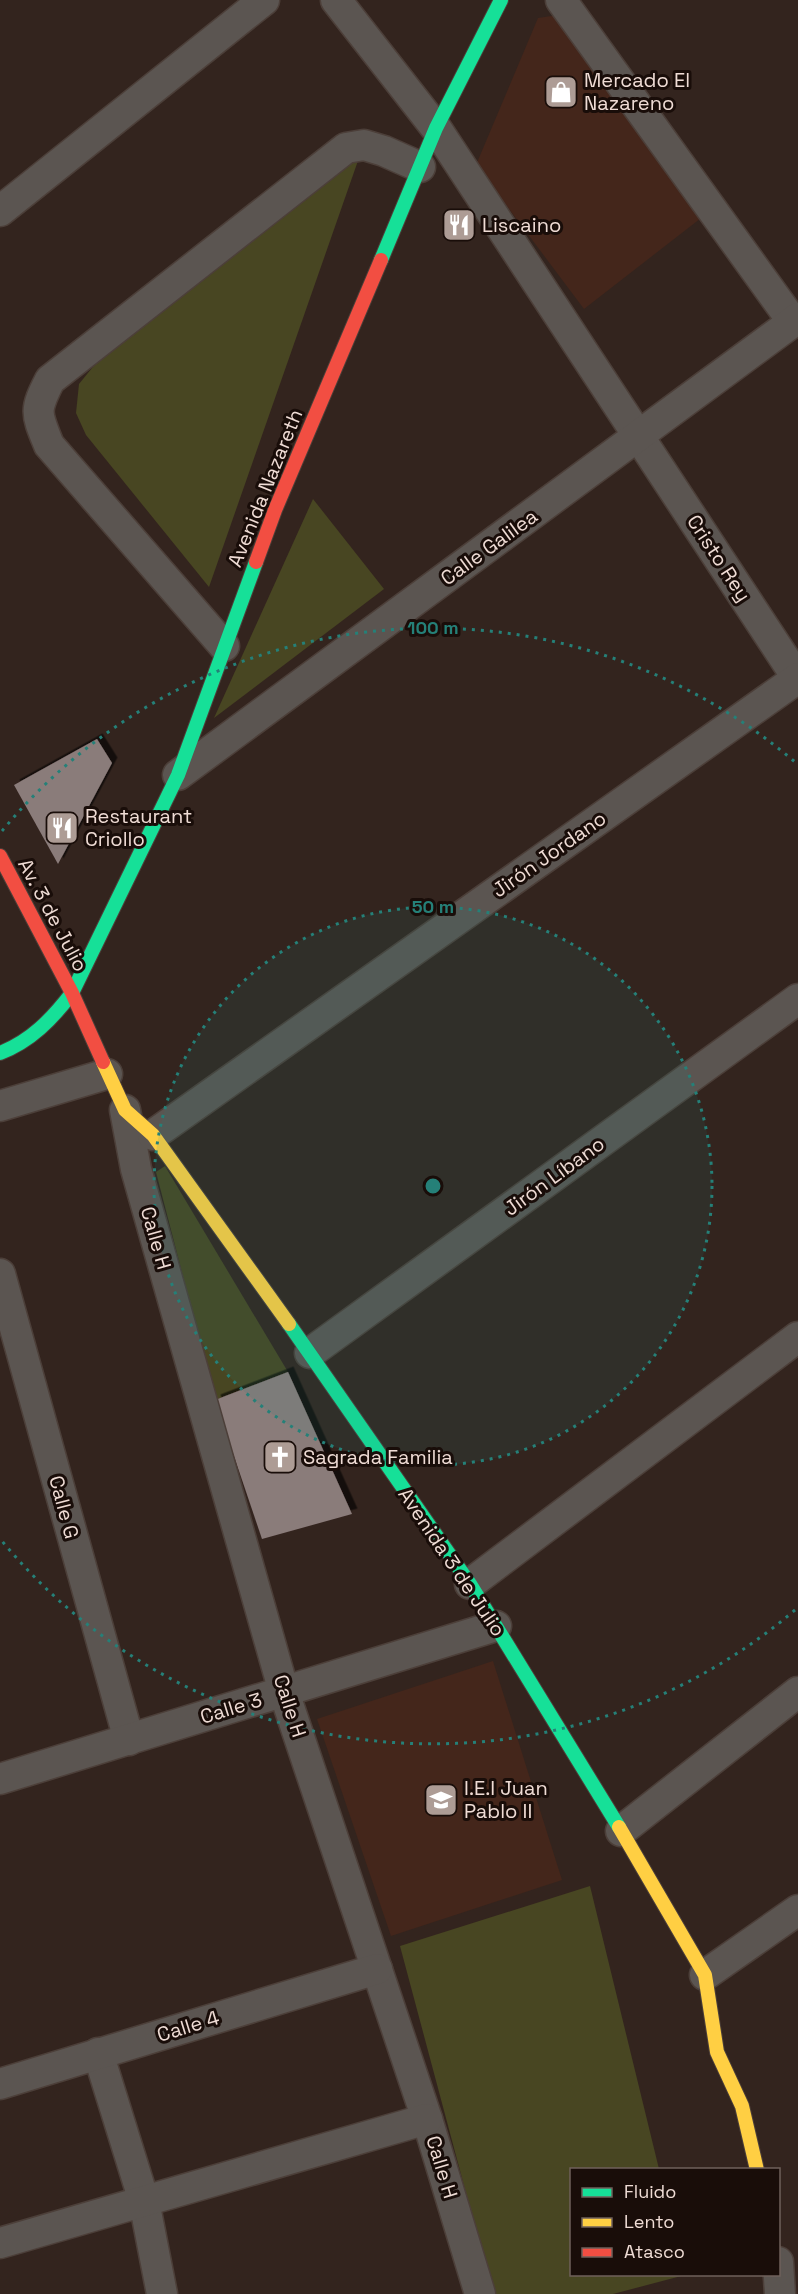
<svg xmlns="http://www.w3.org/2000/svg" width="798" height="2294" viewBox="0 0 798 2294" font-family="'Space Grotesk',sans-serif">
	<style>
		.built { fill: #44261b }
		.green { fill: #484622 }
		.building { fill: #8a7b7a; filter: url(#shadow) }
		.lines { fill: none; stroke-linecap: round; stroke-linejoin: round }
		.street-casing { stroke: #4c3f39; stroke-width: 33 }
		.fast-casing { stroke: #4c3f39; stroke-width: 16 }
		.slow-casing { stroke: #4c3f39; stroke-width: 16 }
		.jam-casing { stroke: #4c3f39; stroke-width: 16 }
		.street { stroke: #5b5551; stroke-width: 30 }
		.fast { stroke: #16e098; stroke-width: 14 }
		.slow { stroke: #ffcf43; stroke-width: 14 }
		.jam { stroke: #f24e42; stroke-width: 14 }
		.ring { fill: none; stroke: #258078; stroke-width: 3; stroke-dasharray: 3 6 }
		.labels { text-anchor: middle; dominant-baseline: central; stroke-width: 6; stroke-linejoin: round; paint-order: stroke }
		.poi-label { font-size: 20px; fill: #efdcd5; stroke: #190d09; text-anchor: start }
		.street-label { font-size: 20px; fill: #efdcd5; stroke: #190d09 }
		.centre { fill: #258078; stroke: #190d09; stroke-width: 3 }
		.ring-label { font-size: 18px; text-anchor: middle; font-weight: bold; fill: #258078; stroke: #190d09; stroke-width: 6; stroke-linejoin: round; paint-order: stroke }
	</style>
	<defs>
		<filter id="shadow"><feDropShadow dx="5.5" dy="-5.5" stdDeviation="0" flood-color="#0009"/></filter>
	</defs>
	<rect width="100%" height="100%" fill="#33241e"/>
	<g class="built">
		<path d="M558,15L705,215L584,309L476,165L538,18Z"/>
		<path d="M493,1661L562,1880L391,1936L317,1719Z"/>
	</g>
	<g class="green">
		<path d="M360,155L209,587L86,435L76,413L79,384L101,357Z"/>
		<path d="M313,499L384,589L214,718Z"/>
		<path d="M165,1166L288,1372L215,1400L156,1172Z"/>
		<path d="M590,1886L659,2169L572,2170V2274L685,2275L613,2294H493L400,1946Z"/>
	</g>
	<g class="building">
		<path d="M97,739L112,763L58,864L14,785Z"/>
		<path d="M288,1372L352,1514L262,1539L215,1400Z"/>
	</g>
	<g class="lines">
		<g class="street-casing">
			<g id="street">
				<path d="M336,0L436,128L798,679"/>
				<path d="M561,0L793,322"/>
				<path d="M0,211L264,0"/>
				<path d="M224,646L49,445C36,413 34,411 50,380L346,148L364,145L384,151L420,167"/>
				<path d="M178,775L798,318"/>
				<path d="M0,1106L107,1074"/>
				<path d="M125,1110L136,1169L284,1692L427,2119L480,2294"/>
				<path d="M153,1135L798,678"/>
				<path d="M0,1274L129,1740"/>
				<path d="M310,1353L798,999"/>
				<path d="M470,1584L798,1337"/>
				<path d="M0,1779L496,1626"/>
				<path d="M621,1831L798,1692"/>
				<path d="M705,1975L798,1910"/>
				<path d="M98,2053L144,2201L162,2294"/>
				<path d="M0,2084L377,1969"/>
				<path d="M0,2243L427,2119"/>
				<path d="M778,2262L780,2294"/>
			</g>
		</g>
		<g class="fast-casing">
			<g id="fast">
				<path d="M381,260L436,128L501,0"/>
				<path d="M0,1053C31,1041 52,1019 72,993L178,775L256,562"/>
				<path d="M289,1324L470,1584L619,1827"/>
			</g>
		</g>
		<g class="slow-casing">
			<g id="slow">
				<path d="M103,1062L125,1110L153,1135L289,1324"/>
				<path d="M619,1827L705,1975L717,2052L742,2106L757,2170"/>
			</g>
		</g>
		<g class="jam-casing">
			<g id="jam">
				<path d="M256,562L275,510L381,260"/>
				<path d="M0,856L72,993L103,1062"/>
			</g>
		</g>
		<use href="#street" class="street"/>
		<use href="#fast" class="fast"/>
		<use href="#slow" class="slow"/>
		<use href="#jam" class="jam"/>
	</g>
	<circle cx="433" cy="1186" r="279" fill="#258078" fill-opacity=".12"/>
	<g class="ring">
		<circle cx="433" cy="1186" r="279"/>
		<path d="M795 1610A558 558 0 0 1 2 1541M2 831A558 558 0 0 1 795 762"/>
	</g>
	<defs>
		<g id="shop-square" transform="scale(1.725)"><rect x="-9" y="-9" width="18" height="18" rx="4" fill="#ad9c95" stroke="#190d09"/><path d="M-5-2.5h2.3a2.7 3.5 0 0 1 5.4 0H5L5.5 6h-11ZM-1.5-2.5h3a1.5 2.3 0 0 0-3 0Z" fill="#fff"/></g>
		<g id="restaurant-square" transform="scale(1.725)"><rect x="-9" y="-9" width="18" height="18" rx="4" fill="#ad9c95" stroke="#190d09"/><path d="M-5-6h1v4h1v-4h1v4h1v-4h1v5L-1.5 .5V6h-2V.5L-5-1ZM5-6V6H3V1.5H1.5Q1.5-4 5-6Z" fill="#fff"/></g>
		<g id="church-square" transform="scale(1.725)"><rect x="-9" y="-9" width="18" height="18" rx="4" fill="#ad9c95" stroke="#190d09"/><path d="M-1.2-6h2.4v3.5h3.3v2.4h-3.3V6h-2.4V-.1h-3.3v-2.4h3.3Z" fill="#fff"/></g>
		<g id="school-square" transform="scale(1.725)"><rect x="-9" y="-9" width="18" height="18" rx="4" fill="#ad9c95" stroke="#190d09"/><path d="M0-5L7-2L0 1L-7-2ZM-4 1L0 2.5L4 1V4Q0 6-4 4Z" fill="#fff"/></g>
	</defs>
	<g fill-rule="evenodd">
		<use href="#shop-square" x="561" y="92"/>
		<use href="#restaurant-square" x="459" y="225"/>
		<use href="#restaurant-square" x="62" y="828"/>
		<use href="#church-square" x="280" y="1457"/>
		<use href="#school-square" x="441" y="1800"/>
	</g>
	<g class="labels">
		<g class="poi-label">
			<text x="584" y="80">Mercado El<tspan x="584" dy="23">Nazareno</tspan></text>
			<text x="482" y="225">Liscaino</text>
			<text x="85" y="816">Restaurant<tspan x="85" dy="23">Criollo</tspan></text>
			<text x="303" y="1457">Sagrada Familia</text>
			<text x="464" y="1788">I.E.I Juan<tspan x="464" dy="23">Pablo II</tspan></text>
		</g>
		<g class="street-label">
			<text transform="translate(265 488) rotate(-68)">Avenida Nazareth</text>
			<text transform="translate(489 547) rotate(-36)">Calle Galilea</text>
			<text transform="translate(719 558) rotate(57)">Cristo Rey</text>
			<text transform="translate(549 854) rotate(-35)">Jirón Jordano</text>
			<text transform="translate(53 915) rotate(62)">Av. 3 de Julio</text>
			<text transform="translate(554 1176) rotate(-36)">Jirón Líbano</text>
			<text transform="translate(156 1238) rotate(74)">Calle H</text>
			<text transform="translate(64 1507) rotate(75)">Calle G</text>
			<text transform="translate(452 1562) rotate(56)">Avenida 3 de Julio</text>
			<text transform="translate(290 1706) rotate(72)">Calle H</text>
			<text transform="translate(231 1708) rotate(-17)">Calle 3</text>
			<text transform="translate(188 2026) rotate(-17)">Calle 4</text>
			<text transform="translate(442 2167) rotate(73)">Calle H</text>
		</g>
	</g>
	<circle cx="433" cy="1186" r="9" class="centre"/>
	<g class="ring-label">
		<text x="433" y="634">100 m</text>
		<text x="433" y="913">50 m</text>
	</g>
	<rect x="570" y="2168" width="210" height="108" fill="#190d09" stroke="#6f605b" stroke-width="1.5"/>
	<rect x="582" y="2188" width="30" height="9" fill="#16e098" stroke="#6f605b" stroke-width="1.5"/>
	<text x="624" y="2198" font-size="18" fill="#efdcd5">Fluido</text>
	<rect x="582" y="2218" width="30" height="9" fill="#ffcf43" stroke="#6f605b" stroke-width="1.5"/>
	<text x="624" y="2228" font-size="18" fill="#efdcd5">Lento</text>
	<rect x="582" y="2248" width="30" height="9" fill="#f24e42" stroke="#6f605b" stroke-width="1.5"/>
	<text x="624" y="2258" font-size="18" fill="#efdcd5">Atasco</text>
</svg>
